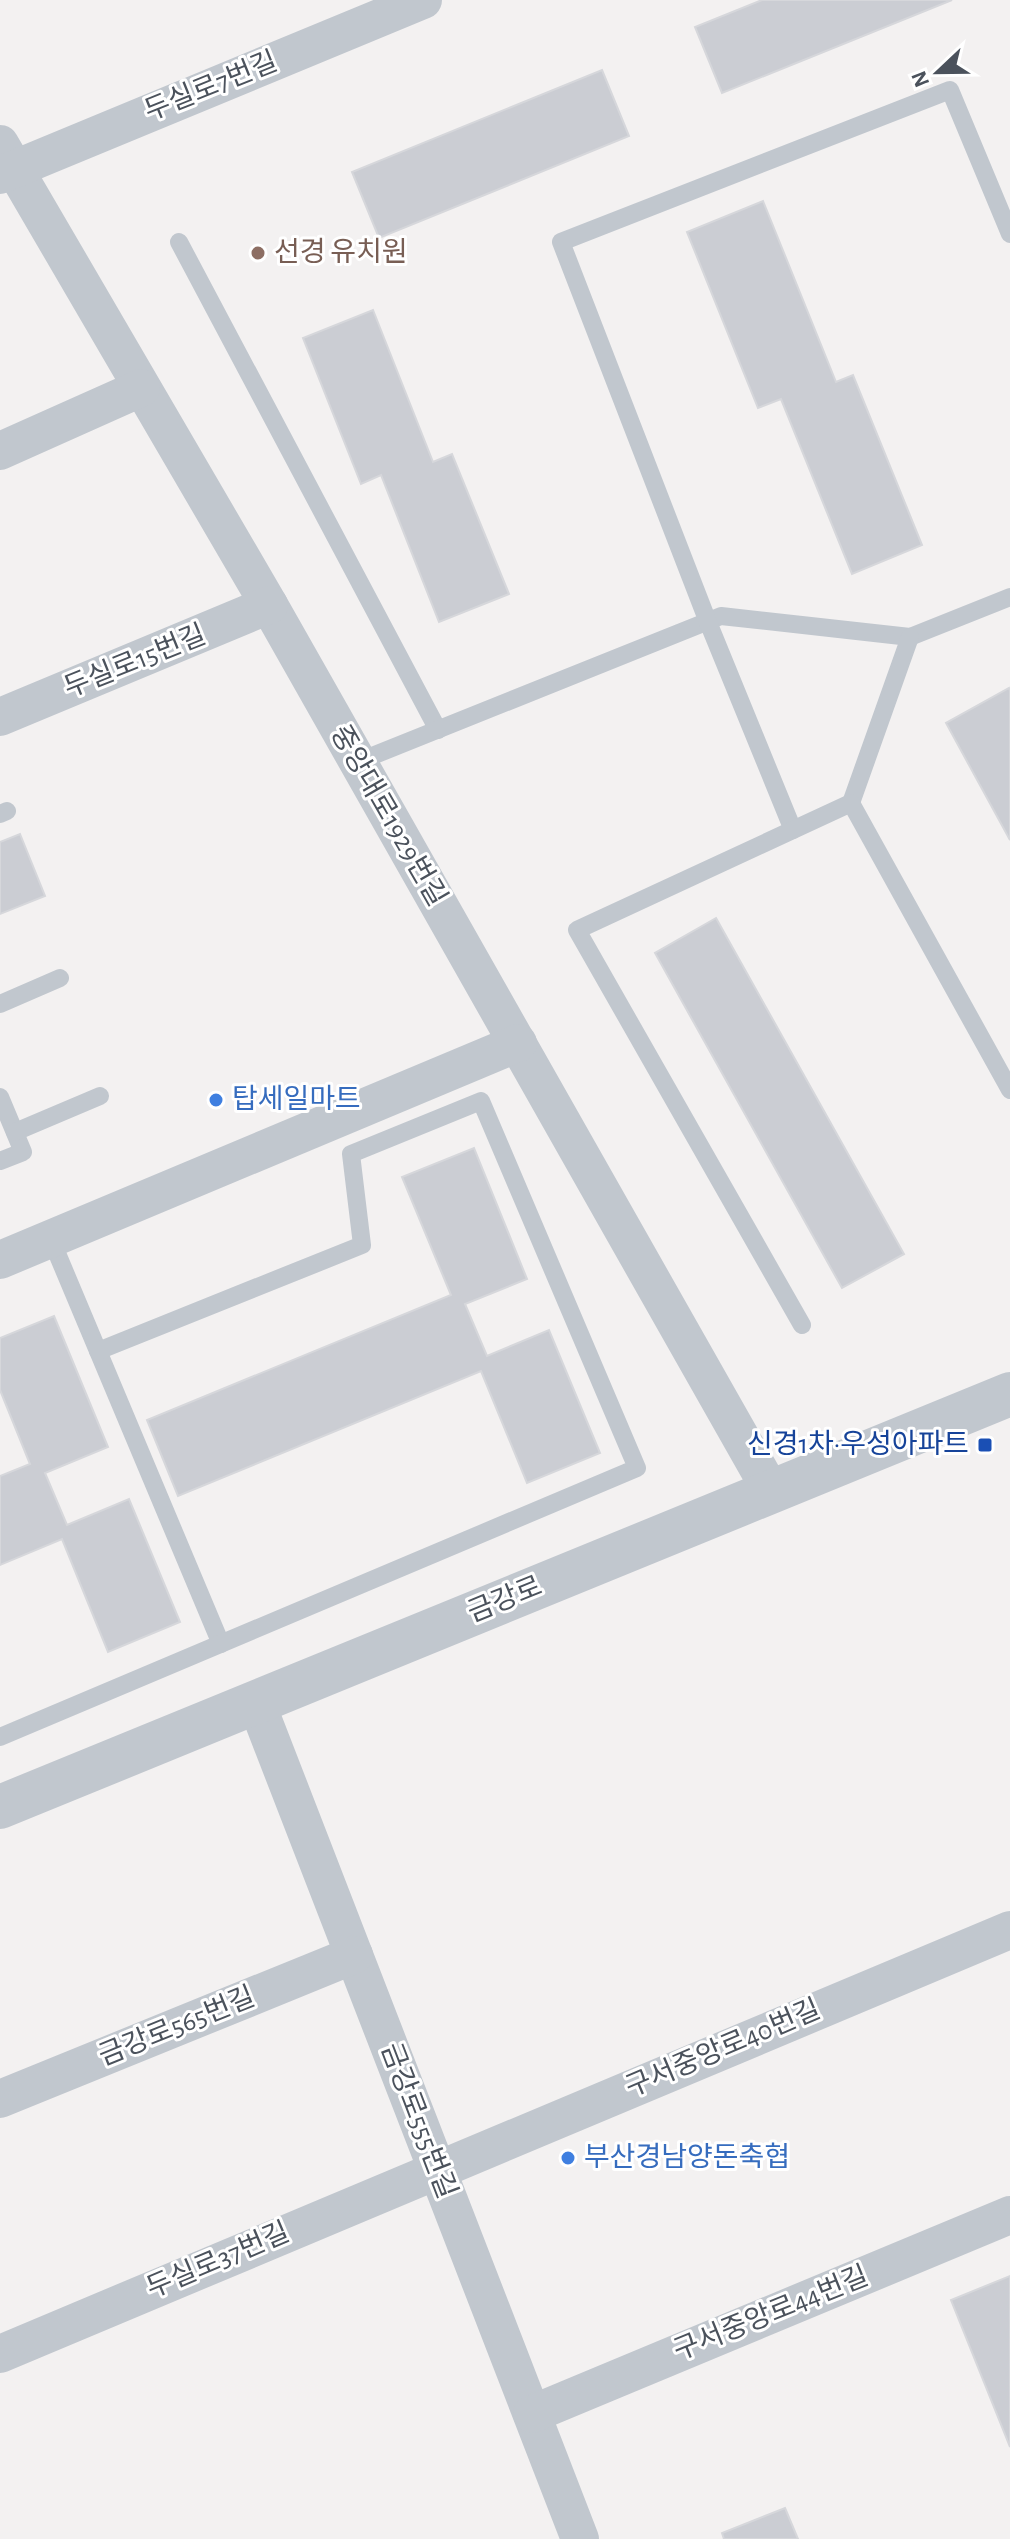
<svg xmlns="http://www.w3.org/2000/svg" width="1010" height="2539" viewBox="0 0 1010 2539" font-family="'Alegreya Sans','Noto Sans KR',sans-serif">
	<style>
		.building { fill: #cbcdd3; stroke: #d6d7db; stroke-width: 2 }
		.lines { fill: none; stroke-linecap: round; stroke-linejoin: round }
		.service { stroke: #c1c7ce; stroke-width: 18 }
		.minor { stroke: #c1c7ce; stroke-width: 38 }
		.tertiary { stroke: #c1c7ce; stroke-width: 44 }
		.education-dot { fill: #8d6e63; stroke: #fff; stroke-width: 3 }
		.shop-dot { fill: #3f7fe0; stroke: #fff; stroke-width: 3 }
		.transit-dot { fill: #1a4fb4; stroke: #fff; stroke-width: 3 }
		.labels { text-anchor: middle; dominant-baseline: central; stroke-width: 6; stroke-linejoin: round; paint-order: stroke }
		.street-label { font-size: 28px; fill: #4b525c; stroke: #fff }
		.education-label { font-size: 28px; fill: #785e54; stroke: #fff; text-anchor: start }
		.shop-label { font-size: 28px; fill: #366cbe; stroke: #fff; text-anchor: start }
		.transit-label { font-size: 28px; fill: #164399; stroke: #fff; text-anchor: end }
	</style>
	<rect width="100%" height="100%" fill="#f3f1f1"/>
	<g class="building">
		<path d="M762,0H952L722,93L695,27Z"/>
		<path d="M602,70L629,136L379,238L352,172Z"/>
		<path d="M763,201L836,382L853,375L922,545L852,574L781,399L758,408L687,232Z"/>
		<path d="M373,310L433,462L452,454L509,594L439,622L381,475L361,484L303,338Z"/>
		<path d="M1009,688L1010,691V840L946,723Z"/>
		<path d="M20,834L45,896L0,914V842Z"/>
		<path d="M716,918L904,1254L842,1288L655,953Z"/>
		<path d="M474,1148L527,1279L465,1304L487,1356L549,1330L600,1453L527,1483L481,1371L178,1496L147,1420L451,1295L402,1177Z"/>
		<path d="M54,1316L108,1447L45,1473L67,1525L129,1499L180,1622L108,1652L62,1539L0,1565V1476L30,1464L0,1390V1338Z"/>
		<path d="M1010,2276V2447L951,2300Z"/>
		<path d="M785,2508L798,2539H724L722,2533Z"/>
	</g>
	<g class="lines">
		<g class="service">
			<path d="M179,242L438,730"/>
			<path d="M357,762L721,616L910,637L1010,597"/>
			<path d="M851,803L910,637"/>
			<path d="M0,814L7,811"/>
			<path d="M793,830L708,622L561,242L950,90L1010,234"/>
			<path d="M0,1004L60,978"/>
			<path d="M0,1097L23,1152L0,1161"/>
			<path d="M15,1132L100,1096"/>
			<path d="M51,1239L221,1644"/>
			<path d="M802,1325L577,930L851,803L1010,1090"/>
			<path d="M0,1737L637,1468L481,1101L351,1154L362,1245L98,1351"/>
		</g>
		<g class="minor">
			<path d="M0,144L269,605L771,1491"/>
			<path d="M0,175L423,0"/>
			<path d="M0,451L141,388"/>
			<path d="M0,717L269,605"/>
			<path d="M0,1260L518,1043"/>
			<path d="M256,1702L580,2539"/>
			<path d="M0,2099L354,1955"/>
			<path d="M0,2354L1010,1930"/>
			<path d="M532,2414L1010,2215"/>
		</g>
		<path class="tertiary" d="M0,1807L1010,1394"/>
	</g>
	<circle class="education-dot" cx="258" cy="253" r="8"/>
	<g class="shop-dot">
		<circle cx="216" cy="1100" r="8"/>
		<circle cx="568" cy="2158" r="8"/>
	</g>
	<rect class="transit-dot" x="977" y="1437" width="16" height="16" rx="4"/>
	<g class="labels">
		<g class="street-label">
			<text transform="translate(211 87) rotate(-22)">두실로7번길</text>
			<text transform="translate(135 662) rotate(-22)">두실로15번길</text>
			<text transform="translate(388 816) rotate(60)">중앙대로1929번길</text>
			<text transform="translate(505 1600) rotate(-22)">금강로</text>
			<text transform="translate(177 2027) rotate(-22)">금강로565번길</text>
			<text transform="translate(723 2049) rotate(-23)">구서중앙로40번길</text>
			<text transform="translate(418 2121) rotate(69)">금강로555번길</text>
			<text transform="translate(218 2261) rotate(-23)">두실로37번길</text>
			<text transform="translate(771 2314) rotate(-22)">구서중앙로44번길</text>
		</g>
		<g class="education-label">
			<text x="274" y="253">선경 유치원</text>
		</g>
		<g class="shop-label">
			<text x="232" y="1100">탑세일마트</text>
			<text x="584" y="2158">부산경남양돈축협</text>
		</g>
		<g class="transit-label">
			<text x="969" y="1445">신경1차·우성아파트</text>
		</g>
	</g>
	<g transform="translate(938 72) rotate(248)" stroke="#ffffff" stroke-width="6" paint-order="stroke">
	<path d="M0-6L14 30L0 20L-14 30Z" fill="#4b525c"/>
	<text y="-12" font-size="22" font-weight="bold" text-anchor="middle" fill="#4b525c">N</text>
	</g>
</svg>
